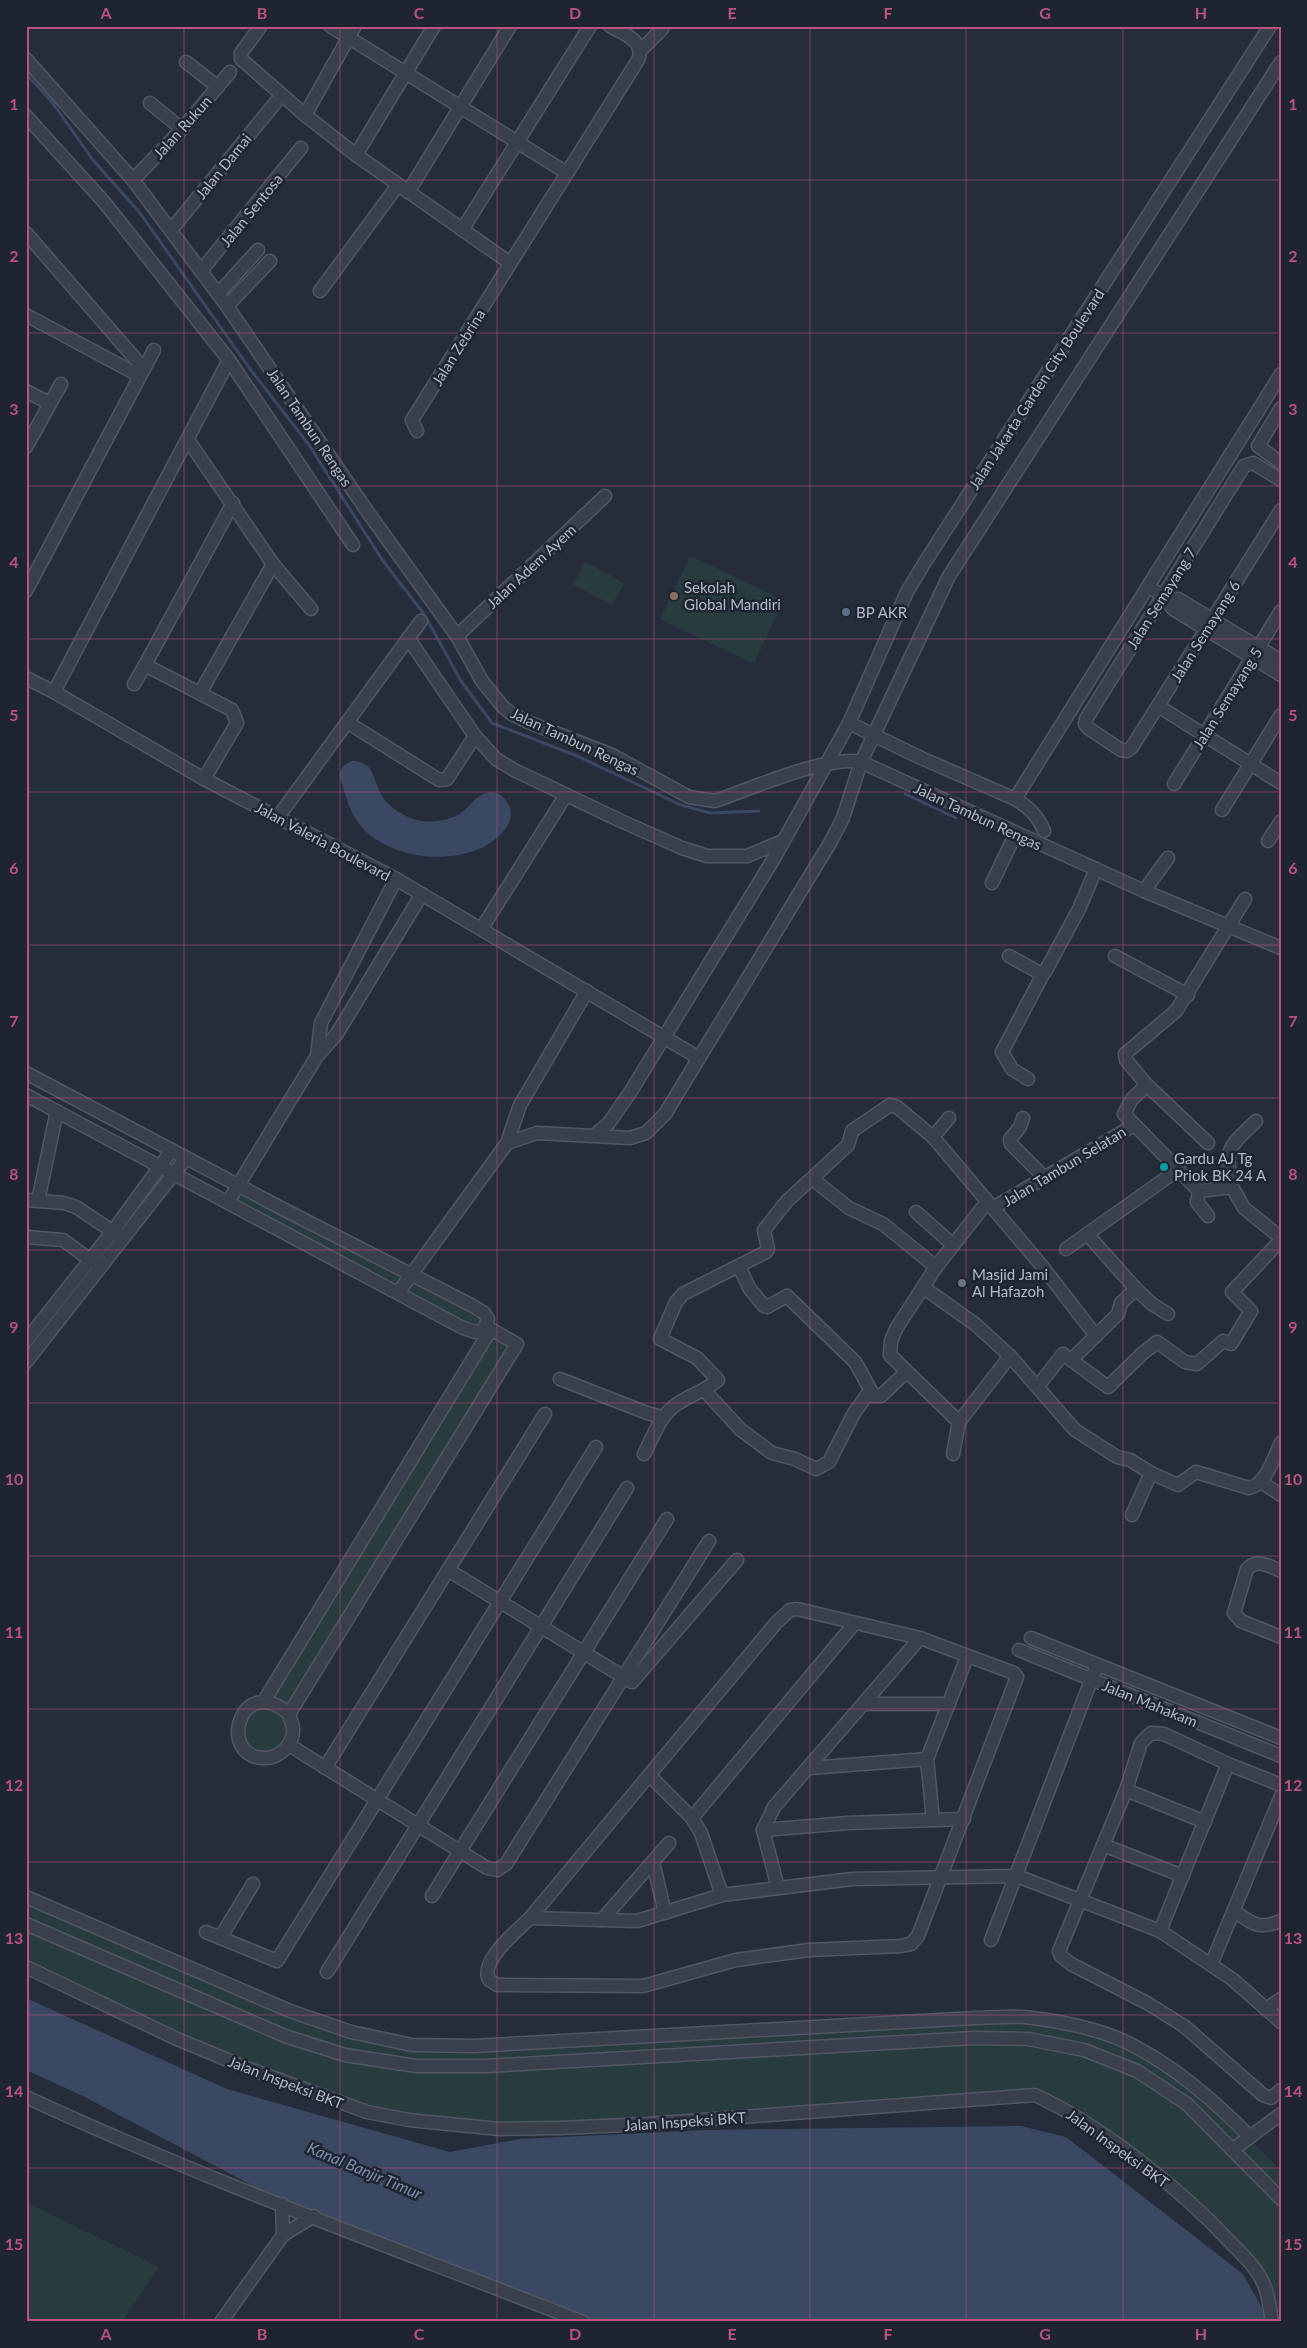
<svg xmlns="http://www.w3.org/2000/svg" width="1307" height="2348" viewBox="0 0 1307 2348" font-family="Lato,sans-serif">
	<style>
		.green { fill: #283b3e }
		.water { fill: #3a4862 }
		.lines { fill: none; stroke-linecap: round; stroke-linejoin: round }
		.stream { stroke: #3a4862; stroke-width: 3 }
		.minor-casing { stroke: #515864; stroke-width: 15 }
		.minor { stroke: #39404c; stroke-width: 12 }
		.grid { fill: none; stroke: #bd5181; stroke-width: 1; stroke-opacity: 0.55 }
		.education-dot { fill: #8d6e63; stroke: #1e2531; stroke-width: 2 }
		.service-dot { fill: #5c6f8a; stroke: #1e2531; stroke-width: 2 }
		.culture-dot { fill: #0f9aa8; stroke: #1e2531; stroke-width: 2 }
		.worship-dot { fill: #6b7280; stroke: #1e2531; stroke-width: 2 }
		.labels { text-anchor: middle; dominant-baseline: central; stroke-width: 5; stroke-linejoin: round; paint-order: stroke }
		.street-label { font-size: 15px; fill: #b5bbc7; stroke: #1e2531 }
		.poi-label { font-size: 15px; fill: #b5bbc7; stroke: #1e2531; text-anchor: start }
		.water-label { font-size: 16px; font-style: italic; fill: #7e8fad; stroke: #1e2531 }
		.neatline { fill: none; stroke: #bd5181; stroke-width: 2 }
		.grid-label { font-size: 16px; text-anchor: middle; font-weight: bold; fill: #bd5181 }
	</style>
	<rect width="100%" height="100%" fill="#252d3b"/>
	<g class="green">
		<path d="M690,556L784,600L754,664L660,619Z"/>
		<path d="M585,562L624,583L612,605L573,585Z"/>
		<path d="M238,1185L488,1319L475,1332L228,1202Z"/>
		<path d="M491,1329L517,1344L289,1714V1745L264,1758L240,1744V1716L264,1701Z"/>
		<path d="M26,1892L290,2011L412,2045L1031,2017L1135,2046L1188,2080L1281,2170V2322H1272L1264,2284L1179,2193L1035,2095L499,2129L367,2112L177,2039L26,1967Z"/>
		<path d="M26,2202L159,2267L122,2322H26Z"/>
	</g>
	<g class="water">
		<path d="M352,761C374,761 373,779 381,794C388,808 406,818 421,821C431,823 448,820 458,815C472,807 480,786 499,794C504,797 508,802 510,808C512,817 510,822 505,829C474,871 385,863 357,821C348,807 344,790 339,775L343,766Z"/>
		<path d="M26,1998L227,2089L450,2152L520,2139L706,2130L1021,2126L1066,2137L1243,2274L1262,2308L1267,2322H594L287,2204L83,2096L26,2070Z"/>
	</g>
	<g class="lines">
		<g class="stream">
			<path d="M26,74L52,102L93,160L140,213L250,369L309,445L383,561L424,614L461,681L492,723L577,756L681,805L710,813L759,811"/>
			<path d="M905,794L956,818"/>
		</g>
		<g class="minor-casing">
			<g id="minor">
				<path d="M330,26L567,173"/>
				<path d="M260,27L241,53V59L305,115L356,155L510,263"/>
				<path d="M641,50L662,29"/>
				<path d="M26,59L133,180L227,306L367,511L457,636L482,681L503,707L512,714L528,722L612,755L689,797L715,801C750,789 827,755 861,762L1144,891L1281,948"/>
				<path d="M186,62L218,87"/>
				<path d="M150,103L182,129"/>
				<path d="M305,115L355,26"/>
				<path d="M26,116L104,202L229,360L353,545"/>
				<path d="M356,155L434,26"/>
				<path d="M133,180L182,129L230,72"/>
				<path d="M408,192L510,26"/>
				<path d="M171,230L276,102"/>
				<path d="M462,230L590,26"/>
				<path d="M26,233L144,369"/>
				<path d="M201,271L301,148"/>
				<path d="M320,291L398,185"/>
				<path d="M218,294L258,250"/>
				<path d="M227,306L270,261"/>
				<path d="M26,315L140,376"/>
				<path d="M26,391L49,403"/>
				<path d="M1281,408L1258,446L1281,463"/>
				<path d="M417,431L412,420L638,60C646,41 624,34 610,26"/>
				<path d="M188,440L273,564L200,693"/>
				<path d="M26,447L61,384"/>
				<path d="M1281,480L1253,463L1244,466L1086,719L1085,724L1088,728L1121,750L1127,751L1132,747L1281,510"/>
				<path d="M273,564L311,609"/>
				<path d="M26,591L154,350"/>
				<path d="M1155,591L1166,598L1173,609L1281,675"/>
				<path d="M1166,598L1178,599L1281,661"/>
				<path d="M457,636L605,496"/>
				<path d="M408,638L475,736L496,759L514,770L621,821L682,848L707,856H747L783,841"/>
				<path d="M26,678L54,692L204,779L396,879L699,1058"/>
				<path d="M134,684L145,665"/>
				<path d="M54,692L229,360"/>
				<path d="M1158,706L1281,783"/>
				<path d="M347,722L439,780L447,779L475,736"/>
				<path d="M849,723L921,758L1015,799C1029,807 1038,816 1044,831"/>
				<path d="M204,779L237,723L232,710L145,665L233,503"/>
				<path d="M1174,784L1281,611"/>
				<path d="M1015,799L1281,374"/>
				<path d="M1222,810L1281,715"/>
				<path d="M278,817L421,621"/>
				<path d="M1268,841L1281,821"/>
				<path d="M992,883L1016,833"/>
				<path d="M1144,891L1168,858"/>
				<path d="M1245,899L1176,1011L1125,1054L1126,1060L1147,1085L1132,1099L1124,1114L1199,1191L1232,1187L1244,1208L1281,1238"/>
				<path d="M482,928L566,795"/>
				<path d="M1009,956L1040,973L1045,972L1079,909L1096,869"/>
				<path d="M1115,956L1188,995"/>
				<path d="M317,1056L321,1023L396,879"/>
				<path d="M26,1073L281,1208L473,1306L484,1313L488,1319L483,1331L475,1332L463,1328L26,1095"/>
				<path d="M1028,1079L1012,1069L1002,1052L1043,974"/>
				<path d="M1147,1085L1208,1143"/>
				<path d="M1023,1118L1020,1127L1010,1139L1011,1144L1044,1177"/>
				<path d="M595,1135L609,1123L631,1091L773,860L808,797L849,723L907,592L925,562L1270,26"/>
				<path d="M933,1137L949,1118"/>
				<path d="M507,1143L537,1133L630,1138L646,1133L665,1114L830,843L843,818L861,762L949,576L1281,62"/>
				<path d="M810,1180L848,1145L852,1131L890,1105L897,1107L933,1137L1042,1266L1096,1336"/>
				<path d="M1232,1187C1224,1147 1228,1149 1256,1121"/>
				<path d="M1199,1191L1197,1202L1208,1216"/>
				<path d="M26,1200L64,1203L76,1207L118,1235"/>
				<path d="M38,1201L57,1111"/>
				<path d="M228,1202L317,1056L336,1035L422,894"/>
				<path d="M987,1202L936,1267L896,1329L891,1341L890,1355L959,1422L1010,1356"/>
				<path d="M993,1208L1134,1125"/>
				<path d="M916,1212L953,1245"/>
				<path d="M1087,1234L1136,1289L1152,1304L1168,1314"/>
				<path d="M26,1237L63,1240L96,1264"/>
				<path d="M1066,1249L1179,1169"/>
				<path d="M739,1267L750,1289L764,1306L767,1307L787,1296L855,1362L874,1396H881L906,1372"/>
				<path d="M924,1288L975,1324L1010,1356L1075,1430L1117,1457L1130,1460L1151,1473L1178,1485L1196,1472L1249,1488C1267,1484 1273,1458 1281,1443"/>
				<path d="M398,1293L507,1143L520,1105L587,991"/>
				<path d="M26,1341L113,1231L172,1150"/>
				<path d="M1071,1360L1118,1314L1121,1303L1136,1289"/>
				<path d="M26,1362L186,1158"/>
				<path d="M560,1379L647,1413L663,1417"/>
				<path d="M1038,1386L1063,1354L1108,1387L1143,1353L1157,1342L1185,1362L1197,1364L1223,1341L1231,1344L1251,1311L1232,1292L1281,1240"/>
				<path d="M704,1390L741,1430L772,1453L795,1459L816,1469L829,1462L854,1413L870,1391"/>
				<path d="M644,1454C653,1437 660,1415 677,1404C690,1395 705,1391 718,1380L697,1358L660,1339L676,1302L683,1294L766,1252L768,1249L764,1230L787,1201L810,1180L815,1181L849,1208L883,1224L936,1267"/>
				<path d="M953,1454L959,1422"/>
				<path d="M1261,1482L1281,1495"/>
				<path d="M1132,1515L1151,1473"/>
				<path d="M448,1570L632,1682L737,1560"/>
				<path d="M1281,1571C1269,1566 1257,1558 1247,1569L1234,1613L1241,1621L1281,1637"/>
				<path d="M797,1609L920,1638L1014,1673L1017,1677L918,1936L911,1944L900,1946L809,1950L736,1960L643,1986L497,1985L489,1980C479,1961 517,1931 530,1918L776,1623L790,1610Z"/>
				<path d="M1031,1638L1281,1738"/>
				<path d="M1019,1650L1281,1756"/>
				<path d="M264,1701L491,1329"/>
				<path d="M864,1704H949"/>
				<path d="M289,1714C241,1671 216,1757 264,1758C279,1759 294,1744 293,1729C293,1724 290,1719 289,1714L517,1344L487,1327"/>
				<path d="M289,1745L487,1868L497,1870L506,1864L709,1541"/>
				<path d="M325,1768L545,1414"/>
				<path d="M810,1768L927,1759"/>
				<path d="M650,1776L692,1818L701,1833L722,1895"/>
				<path d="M1281,1785L1228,1764L1164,1734L1151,1733L1141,1743L1126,1790L1059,1951L1061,1956L1071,1964L1147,2003L1184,2026L1263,2095L1271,2098L1281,2090"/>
				<path d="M1126,1790L1205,1822"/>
				<path d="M692,1818L854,1624"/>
				<path d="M933,1820L927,1759L967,1657"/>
				<path d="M763,1830L848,1823L964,1819"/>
				<path d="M1103,1845L1183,1876"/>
				<path d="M653,1862L665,1913"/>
				<path d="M778,1888L763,1830L774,1807L920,1638"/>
				<path d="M432,1896L667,1519"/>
				<path d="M26,1897L290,2011L351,2032L412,2045L474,2046L975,2018C994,2018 1014,2015 1033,2018C1065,2022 1108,2031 1136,2047C1179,2070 1216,2102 1250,2137"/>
				<path d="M1234,1911C1253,1924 1258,1930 1281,1921"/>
				<path d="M530,1918L637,1921L722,1895L852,1879L1017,1876L1160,1931L1232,1979L1281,2022"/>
				<path d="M602,1920L669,1843"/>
				<path d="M26,1924L285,2036L345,2055L416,2066H486L973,2038L1028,2039L1084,2050L1137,2071L1187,2104L1281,2199"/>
				<path d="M1160,1931L1228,1764"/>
				<path d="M206,1932L277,1961L596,1447"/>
				<path d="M220,1938L253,1884"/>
				<path d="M991,1940L1097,1665"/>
				<path d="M1211,1965L1281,1796"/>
				<path d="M26,1967L177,2039L247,2068L367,2112L409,2120L499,2129L559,2128L648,2124L1035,2095C1102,2126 1181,2189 1231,2243C1243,2255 1258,2269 1264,2285C1269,2296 1270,2310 1272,2322"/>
				<path d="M327,1972L627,1488"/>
				<path d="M1266,2009L1281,1999"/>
				<path d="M26,2097C207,2181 397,2249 583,2322"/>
				<path d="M1232,2150L1281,2114"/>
				<path d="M282,2204L283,2235"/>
				<path d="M221,2322L283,2235L314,2216"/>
			</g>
		</g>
		<use href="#minor" class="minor"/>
	</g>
	<path class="grid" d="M184,26V2322M340,26V2322M497,26V2322M654,26V2322M810,26V2322M966,26V2322M1123,26V2322M26,180H1281M26,333H1281M26,486H1281M26,639H1281M26,792H1281M26,945H1281M26,1098H1281M26,1250H1281M26,1403H1281M26,1556H1281M26,1709H1281M26,1862H1281M26,2015H1281M26,2168H1281"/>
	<circle class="education-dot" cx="674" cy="596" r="5"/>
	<circle class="service-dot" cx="846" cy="612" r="5"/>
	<circle class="culture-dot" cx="1164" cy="1167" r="5"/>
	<circle class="worship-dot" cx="962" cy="1283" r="5"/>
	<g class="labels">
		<g class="street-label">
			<text transform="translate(182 127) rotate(-48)">Jalan Rukun</text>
			<text transform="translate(223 166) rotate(-51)">Jalan Damai</text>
			<text transform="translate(251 210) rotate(-51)">Jalan Sentosa</text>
			<text transform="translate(458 347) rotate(-58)">Jalan Zebrina</text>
			<text transform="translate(1036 389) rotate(-57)">Jalan Jakarta Garden City Boulevard</text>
			<text transform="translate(310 427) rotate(56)">Jalan Tambun Rengas</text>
			<text transform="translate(531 566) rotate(-43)">Jalan Adem Ayem</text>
			<text transform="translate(1161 598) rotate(-58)">Jalan Semayang 7</text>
			<text transform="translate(1205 631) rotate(-58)">Jalan Semayang 6</text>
			<text transform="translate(1227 698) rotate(-58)">Jalan Semayang 5</text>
			<text transform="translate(575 741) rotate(25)">Jalan Tambun Rengas</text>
			<text transform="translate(978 816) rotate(25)">Jalan Tambun Rengas</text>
			<text transform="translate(323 841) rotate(28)">Jalan Valeria Boulevard</text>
			<text transform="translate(1064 1166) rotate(-31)">Jalan Tambun Selatan</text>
			<text transform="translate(1150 1703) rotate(22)">Jalan Mahakam</text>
			<text transform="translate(286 2082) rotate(21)">Jalan Inspeksi BKT</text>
			<text transform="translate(685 2121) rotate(-4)">Jalan Inspeksi BKT</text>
			<text transform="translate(1118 2148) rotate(36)">Jalan Inspeksi BKT</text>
		</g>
		<g class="poi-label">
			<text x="684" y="587">Sekolah<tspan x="684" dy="17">Global Mandiri</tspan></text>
			<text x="856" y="612">BP AKR</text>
			<text x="1174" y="1158">Gardu AJ Tg<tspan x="1174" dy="17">Priok BK 24 A</tspan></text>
			<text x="972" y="1274">Masjid Jami<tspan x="972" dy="17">Al Hafazoh</tspan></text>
		</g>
		<g class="water-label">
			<text transform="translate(365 2170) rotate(23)">Kanal Banjir Timur</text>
		</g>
	</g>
	<rect width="1307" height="2348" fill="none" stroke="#1e2531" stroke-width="55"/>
	<rect x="28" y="28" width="1252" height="2292" class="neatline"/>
	<g class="grid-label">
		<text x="106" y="19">A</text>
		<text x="262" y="19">B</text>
		<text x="419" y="19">C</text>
		<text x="575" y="19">D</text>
		<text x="732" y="19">E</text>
		<text x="888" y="19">F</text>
		<text x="1045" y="19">G</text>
		<text x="1201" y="19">H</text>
		<text x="14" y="110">1</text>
		<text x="1293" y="110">1</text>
		<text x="14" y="262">2</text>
		<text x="1293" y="262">2</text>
		<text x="14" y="415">3</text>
		<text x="1293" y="415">3</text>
		<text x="14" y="568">4</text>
		<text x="1293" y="568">4</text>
		<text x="14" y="721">5</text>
		<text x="1293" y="721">5</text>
		<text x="14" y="874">6</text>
		<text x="1293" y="874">6</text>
		<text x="14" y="1027">7</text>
		<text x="1293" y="1027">7</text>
		<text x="14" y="1180">8</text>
		<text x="1293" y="1180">8</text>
		<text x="14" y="1333">9</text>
		<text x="1293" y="1333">9</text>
		<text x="14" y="1485">10</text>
		<text x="1293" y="1485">10</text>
		<text x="14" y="1638">11</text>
		<text x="1293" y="1638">11</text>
		<text x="14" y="1791">12</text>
		<text x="1293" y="1791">12</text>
		<text x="14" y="1944">13</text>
		<text x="1293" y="1944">13</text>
		<text x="14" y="2097">14</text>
		<text x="1293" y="2097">14</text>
		<text x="14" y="2250">15</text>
		<text x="1293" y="2250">15</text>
		<text x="106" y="2340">A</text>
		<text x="262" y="2340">B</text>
		<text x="419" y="2340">C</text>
		<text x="575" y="2340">D</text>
		<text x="732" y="2340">E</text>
		<text x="888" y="2340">F</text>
		<text x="1045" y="2340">G</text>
		<text x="1201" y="2340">H</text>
	</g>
</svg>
